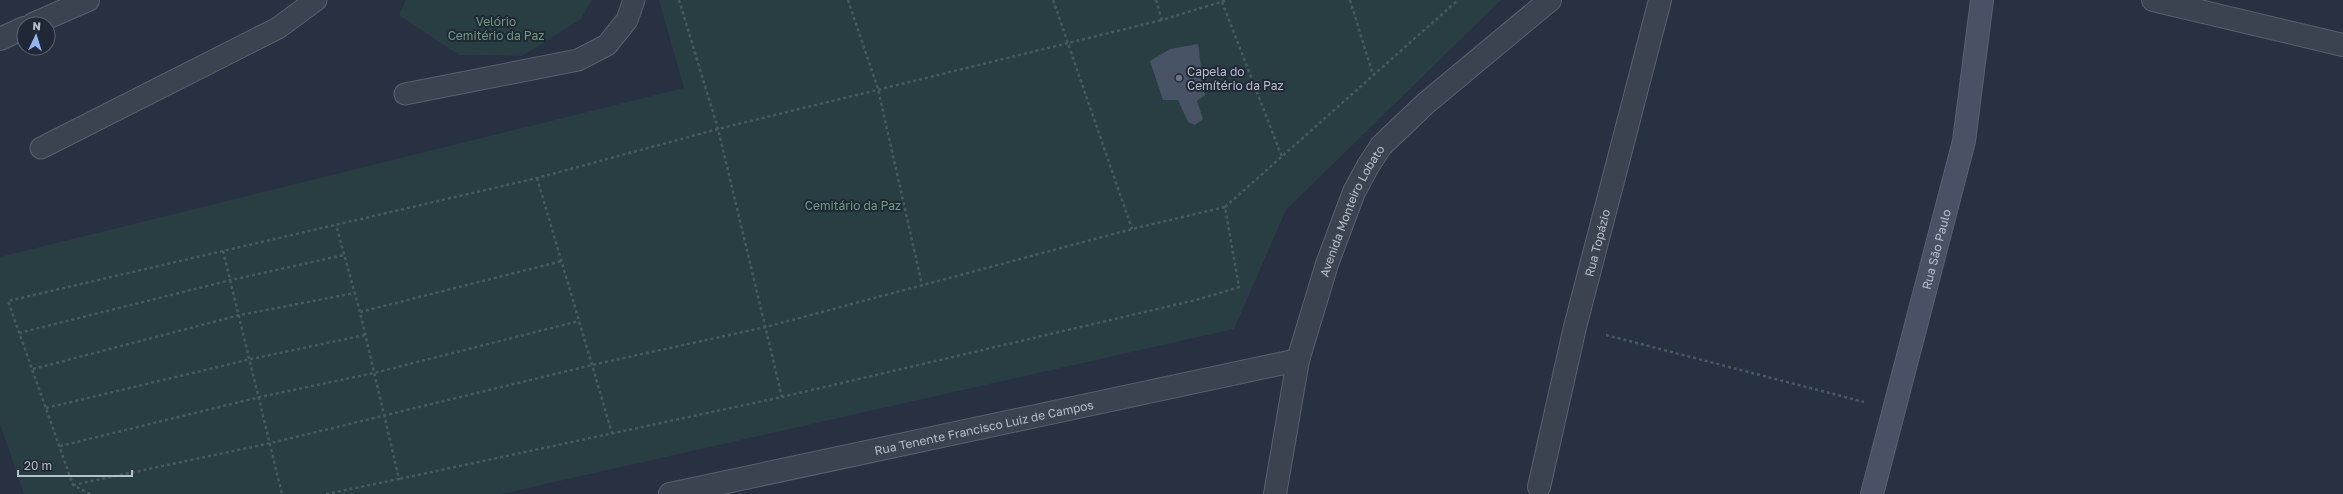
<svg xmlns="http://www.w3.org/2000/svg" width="2343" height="494" viewBox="0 0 2343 494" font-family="'Golos Text',sans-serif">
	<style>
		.green { fill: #293e42 }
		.building { fill: #485365 }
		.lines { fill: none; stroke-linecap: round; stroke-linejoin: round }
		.service-casing { stroke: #59616e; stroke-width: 23 }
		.minor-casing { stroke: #59616e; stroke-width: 24 }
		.tertiary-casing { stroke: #59616e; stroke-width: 24 }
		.secondary-casing { stroke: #59616e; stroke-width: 24 }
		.path { stroke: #475b5f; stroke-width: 2.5; stroke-dasharray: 3 3; stroke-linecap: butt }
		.service { stroke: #3b4351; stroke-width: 21 }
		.minor { stroke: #3b4351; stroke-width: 22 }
		.tertiary { stroke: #3b4351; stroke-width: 22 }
		.secondary { stroke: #495264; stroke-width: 22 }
		.worship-dot { fill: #6b7280; stroke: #202836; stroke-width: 1.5 }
		.labels { text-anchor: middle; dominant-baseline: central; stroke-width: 4; stroke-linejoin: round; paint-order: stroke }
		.park-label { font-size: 12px; fill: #709b7c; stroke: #202836 }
		.poi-label { font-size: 12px; fill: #b8becb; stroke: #202836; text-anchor: start }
		.street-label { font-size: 12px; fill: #b8becb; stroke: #202836 }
	</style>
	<rect width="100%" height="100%" fill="#273141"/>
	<g class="green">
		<path d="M406,0H592L581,19L522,56L459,55L399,15Z"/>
		<path d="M659,0H1501L1286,210L1234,329L501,494H24L0,424V257L684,88Z"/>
	</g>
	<path class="building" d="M1198,44L1205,95L1197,101L1203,119L1195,125L1188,122L1178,100H1163L1150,61L1170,49Z"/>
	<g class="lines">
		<g class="service-casing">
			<g id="service">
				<path d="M405,94L578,60L607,45L627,20L634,0"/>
				<path d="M41,148L278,28L316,0"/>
			</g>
		</g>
		<g class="minor-casing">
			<g id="minor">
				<path d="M2153,0L2343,45"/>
				<path d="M33,24L88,0"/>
				<path d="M0,39L24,28"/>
				<path id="s1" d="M1539,487L1575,327L1660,0"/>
				<path id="s2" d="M670,494L1298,360"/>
			</g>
		</g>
		<g class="tertiary-casing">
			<g id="tertiary">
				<path id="s3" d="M1275,494L1298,360L1327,264L1354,192L1368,166L1381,146L1425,104L1550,0"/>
			</g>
		</g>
		<g class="secondary-casing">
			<g id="secondary">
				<path id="s4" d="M1872,494L1964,141L1982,0"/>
			</g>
		</g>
		<g class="path">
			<path d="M679,0L718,129L782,397"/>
			<path d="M848,0L878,89L922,285"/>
			<path d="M1053,0L1132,229"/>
			<path d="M1156,0L1162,20L1227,0"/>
			<path d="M1350,0L1373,75"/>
			<path d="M1222,2L1282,157"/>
			<path d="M537,178L612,433"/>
			<path d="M1225,207L1458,0"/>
			<path d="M223,251L282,494"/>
			<path d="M360,312L562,261"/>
			<path d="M19,333L231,280L344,255"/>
			<path d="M1606,335L1864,402"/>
			<path d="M33,369L240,315L355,293"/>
			<path d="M46,408L251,359L365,335"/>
			<path d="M60,446L260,397L374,373L579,321"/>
			<path d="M73,485L271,443L592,365L766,327L1132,229L1225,207L1239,287L1200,299L782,397L399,479"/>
			<path d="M90,494L73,485L8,301L537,178L718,129L1162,20"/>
			<path d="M326,494L399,479L360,312L336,225"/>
		</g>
		<use href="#service" class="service"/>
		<use href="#minor" class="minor"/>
		<use href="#tertiary" class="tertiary"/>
		<use href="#secondary" class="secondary"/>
	</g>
	<circle class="worship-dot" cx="1179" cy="78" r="4"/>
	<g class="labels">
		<g class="park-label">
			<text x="496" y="21">Velório<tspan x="496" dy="14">Cemitério da Paz</tspan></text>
			<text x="853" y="205">Cemitário da Paz</text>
		</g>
		<g class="poi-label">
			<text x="1187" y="71">Capela do<tspan x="1187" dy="14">Cemítério da Paz</tspan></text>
		</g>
		<g class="street-label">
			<text stroke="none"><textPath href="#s3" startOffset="295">Avenida Monteiro Lobato</textPath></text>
			<text stroke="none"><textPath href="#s1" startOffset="251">Rua Topázio</textPath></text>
			<text stroke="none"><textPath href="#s4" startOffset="253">Rua São Paulo</textPath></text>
			<text stroke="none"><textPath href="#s2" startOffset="321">Rua Tenente Francisco Luiz de Campos</textPath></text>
		</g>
	</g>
	<g transform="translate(36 36) rotate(4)"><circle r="19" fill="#202836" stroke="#5d6472"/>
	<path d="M0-3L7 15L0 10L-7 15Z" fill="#92b4f6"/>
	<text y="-6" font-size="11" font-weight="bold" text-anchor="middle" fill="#b8becb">N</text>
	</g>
	<path d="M18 470v6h114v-6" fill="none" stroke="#b8becb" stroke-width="2"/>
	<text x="24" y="470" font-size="12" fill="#b8becb" stroke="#202836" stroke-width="3" paint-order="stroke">20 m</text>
</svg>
